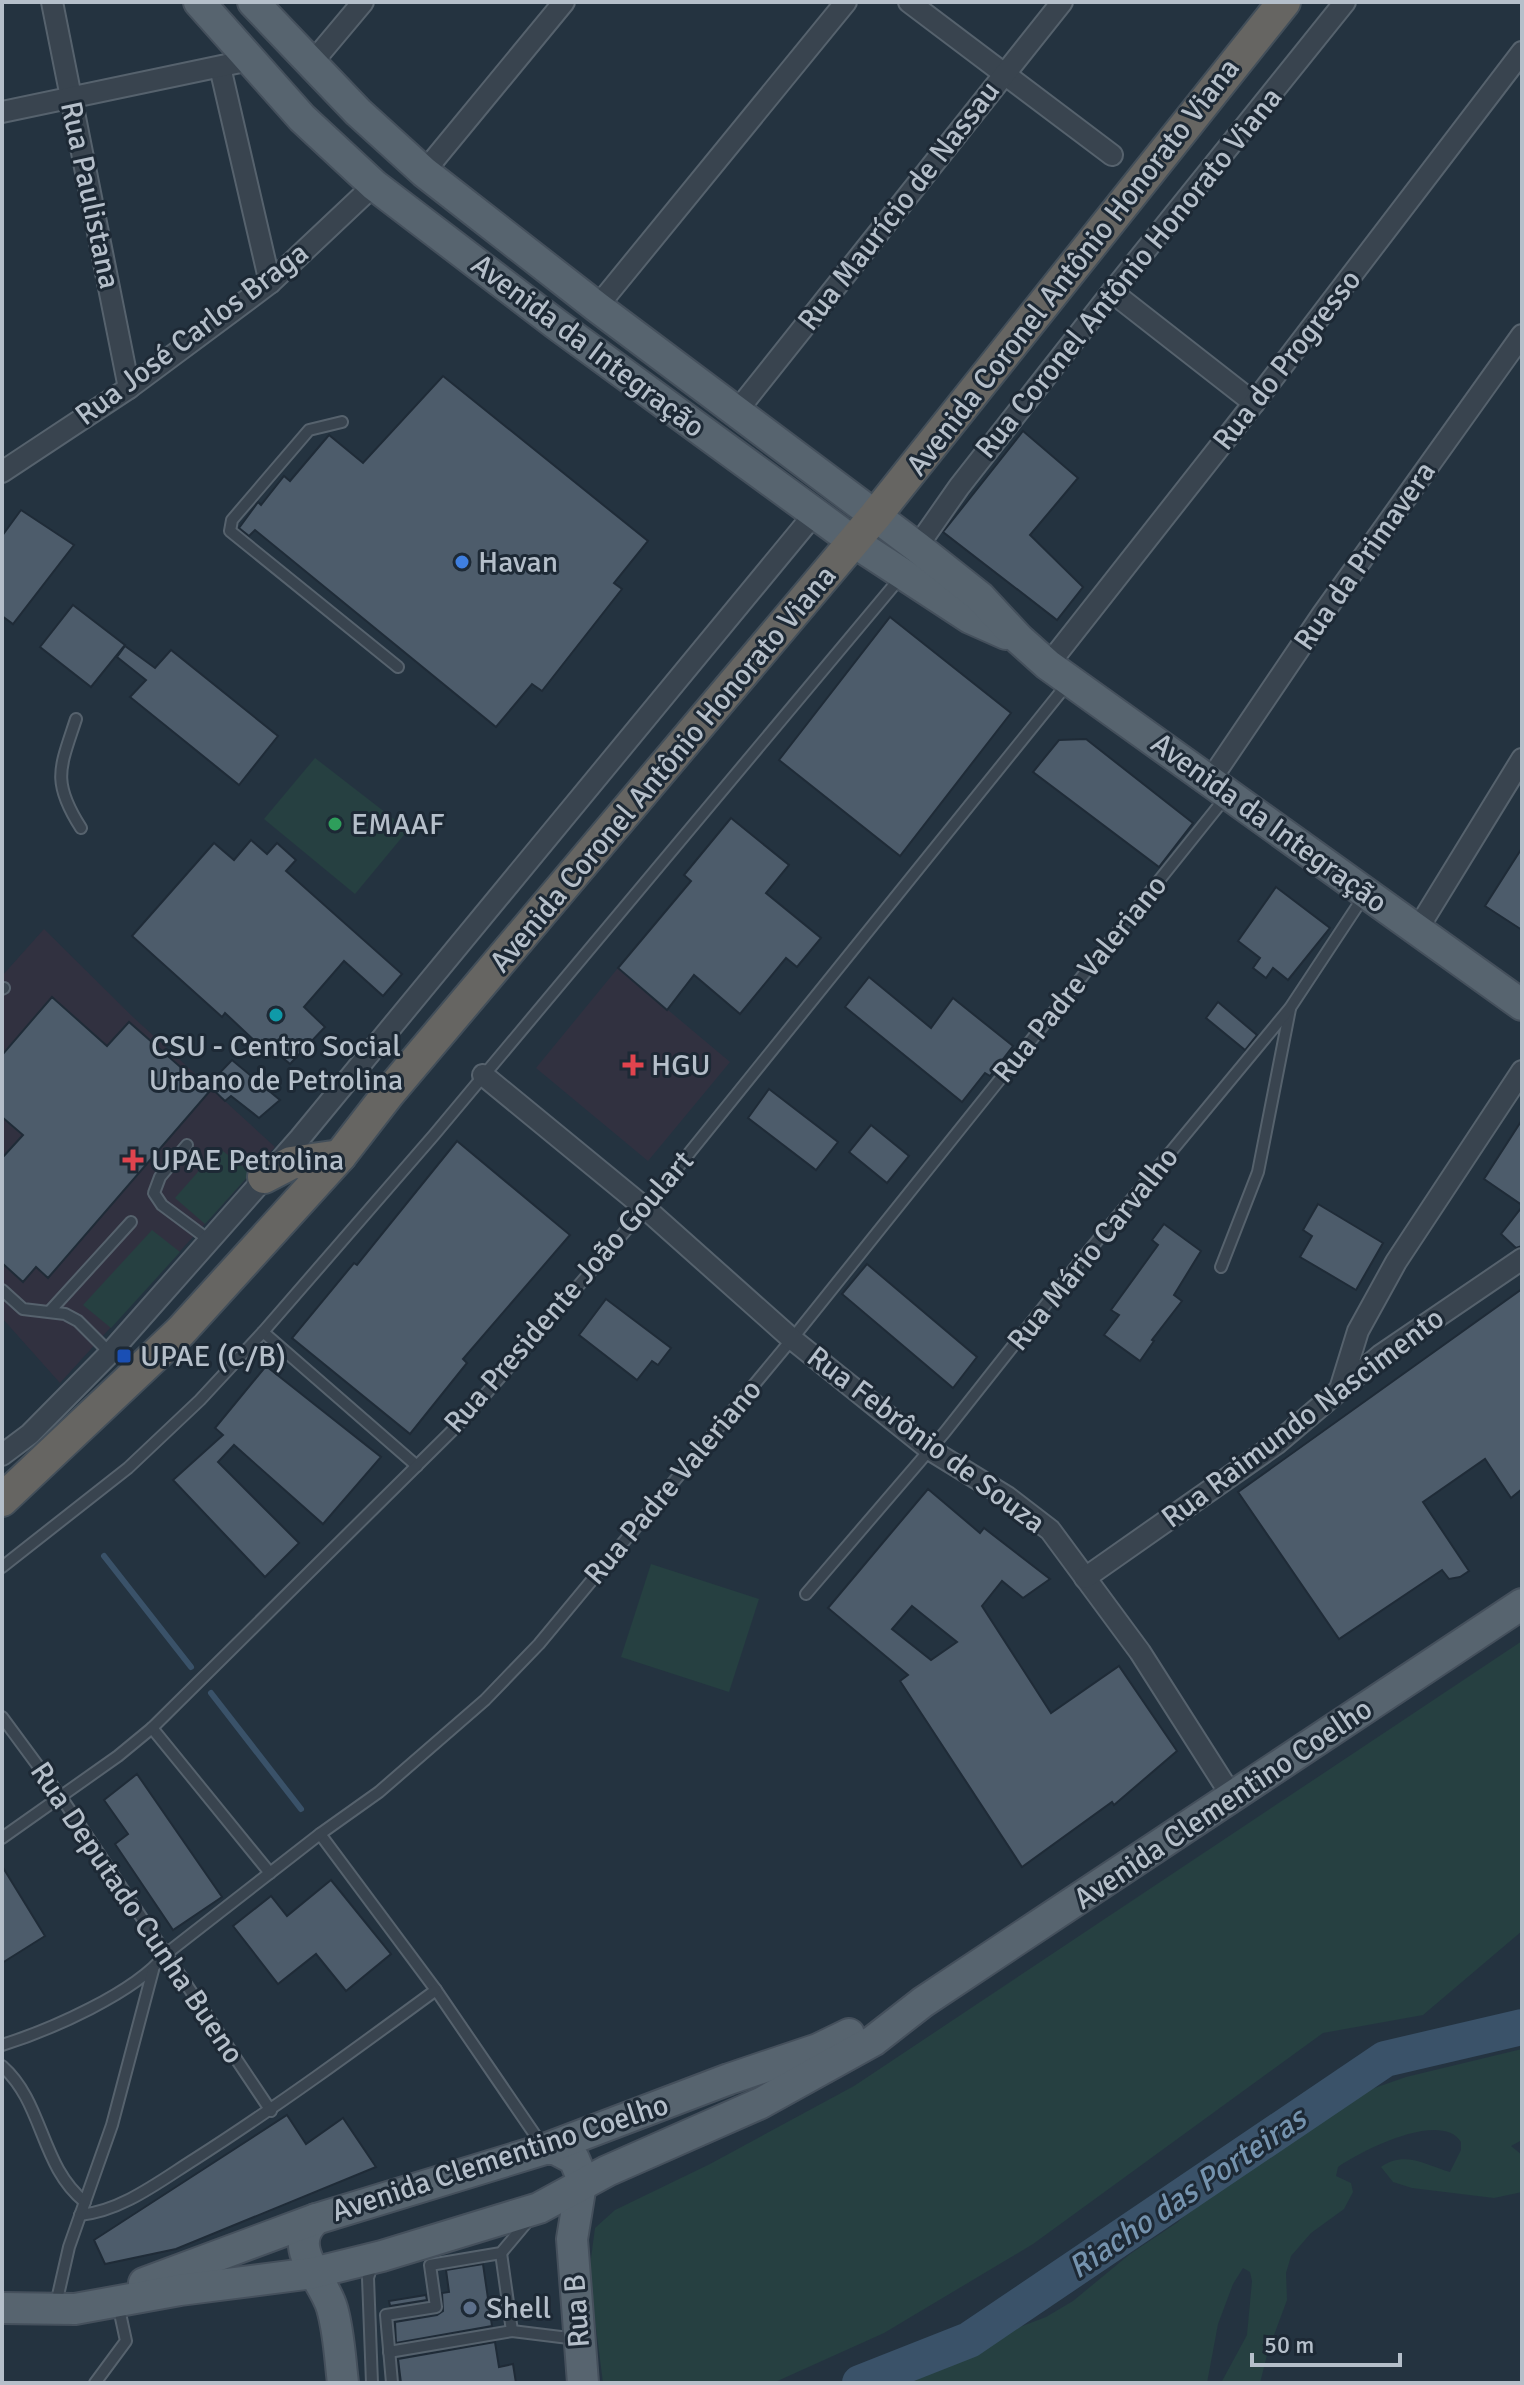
<svg xmlns="http://www.w3.org/2000/svg" width="1524" height="2385" viewBox="0 0 1524 2385" font-family="Signika,sans-serif">
	<style>
		.medical { fill: #313140 }
		.green { fill: #264041 }
		.lines { fill: none; stroke-linecap: round; stroke-linejoin: round }
		.stream { stroke: #3a5269; stroke-width: 6 }
		.river { stroke: #3a5269; stroke-width: 36 }
		.building { fill: #4d5c6b; stroke: #1f2b37; stroke-width: 2; fill-rule: evenodd }
		.service-casing { stroke: #56626d; stroke-width: 14 }
		.minor-casing { stroke: #56626d; stroke-width: 24 }
		.primary-casing { stroke: #45505c; stroke-width: 34 }
		.trunk-casing { stroke: #434f5a; stroke-width: 36 }
		.service { stroke: #39444f; stroke-width: 10 }
		.minor { stroke: #39444f; stroke-width: 20 }
		.primary { stroke: #57646f; stroke-width: 30 }
		.trunk { stroke: #666562; stroke-width: 32 }
		.shop-dot { fill: #3f7fe0; stroke: #1d2935; stroke-width: 3 }
		.leisure-dot { fill: #2e9e5b; stroke: #1d2935; stroke-width: 3 }
		.culture-dot { fill: #0f9aa8; stroke: #1d2935; stroke-width: 3 }
		.health-dot { fill: #e0444e; stroke: #1d2935; stroke-width: 3 }
		.transit-dot { fill: #1a4fb4; stroke: #1d2935; stroke-width: 3 }
		.service-dot { fill: #5c6f8a; stroke: #1d2935; stroke-width: 3 }
		.labels { text-anchor: middle; dominant-baseline: central; stroke-width: 6; stroke-linejoin: round; paint-order: stroke }
		.street-label { font-size: 30px; fill: #b5bfca; stroke: #1d2935 }
		.poi-label { font-size: 30px; fill: #b5bfca; stroke: #1d2935; text-anchor: start }
		.water-label { font-size: 32px; font-style: italic; fill: #7593ae; stroke: #1d2935 }
	</style>
	<rect width="100%" height="100%" fill="#243340"/>
	<g class="medical">
		<path d="M44,929L133,1017L275,1147L60,1383L2,1318V976Z"/>
		<path d="M618,968L730,1062L648,1161L536,1068Z"/>
	</g>
	<g class="green">
		<path d="M315,758L408,830L355,894L264,819Z"/>
		<path d="M219,1148L251,1173L205,1224L175,1198Z"/>
		<path d="M152,1230L180,1252L111,1328L83,1305Z"/>
		<path d="M651,1564L759,1599L729,1692L621,1657Z"/>
		<path d="M1522,1641V1931L1423,2015L1323,2033L1033,2244L884,2333L773,2383H603L589,2273L595,2228L615,2210L710,2164L854,2086Z"/>
		<path d="M1522,2049V2140L1511,2146L1522,2155V2192L1494,2198L1412,2188L1393,2182L1381,2167C1404,2150 1426,2165 1450,2172L1461,2150V2142C1441,2110 1361,2151 1338,2167L1336,2176L1351,2183L1353,2192L1344,2209L1311,2233L1291,2256L1286,2273L1287,2300L1268,2351L1260,2383H1221L1247,2335L1252,2281L1250,2272L1243,2268L1233,2284L1218,2324L1207,2383H892L929,2362L1046,2317L1073,2301L1130,2254L1178,2222L1229,2173L1248,2167L1315,2121L1366,2091L1406,2077Z"/>
	</g>
	<g class="lines">
		<g class="stream">
			<path d="M104,1556L191,1667"/>
			<path d="M211,1693L301,1809"/>
		</g>
		<path class="river" d="M860,2383L969,2340L1385,2059L1522,2027"/>
	</g>
	<g class="building">
		<path d="M443,376L648,541L614,583L622,589L542,691L532,684L496,727L255,530L249,536L239,528L258,502L261,505L284,476L290,481L329,435L363,463Z"/>
		<path d="M1023,431L1078,478L1030,535L1083,587L1057,620L943,532Z"/>
		<path d="M21,510L74,545L13,624L2,616V536Z"/>
		<path d="M73,605L125,645L91,687L40,647Z"/>
		<path d="M890,617L1011,713L900,856L779,760Z"/>
		<path d="M125,646L155,668L171,650L278,736L239,785L130,697L146,680L117,657Z"/>
		<path d="M1086,739L1193,823L1159,867L1033,772L1059,740Z"/>
		<path d="M731,818L789,865L766,893L821,938L797,967L786,958L740,1014L694,975L667,1010L618,968L691,881L684,875Z"/>
		<path d="M251,840L267,854L277,843L296,860L286,871L402,974L383,996L344,961L304,1007L325,1027L290,1064L262,1040L258,1044L225,1013L222,1017L132,936L214,843L234,860Z"/>
		<path d="M1522,848V930L1485,906Z"/>
		<path d="M1276,887L1330,928L1288,980L1273,968L1266,978L1253,968L1260,958L1238,941Z"/>
		<path d="M869,977L931,1028L953,998L1013,1046L990,1076L985,1073L962,1102L845,1007Z"/>
		<path d="M52,997L107,1046L129,1022L209,1092L48,1278L36,1267L23,1282L2,1263V1158L23,1135L2,1117V1055Z"/>
		<path d="M1218,1002L1257,1035L1245,1050L1206,1018Z"/>
		<path d="M232,1060L280,1100L259,1118L231,1096L225,1101L208,1085Z"/>
		<path d="M769,1089L838,1142L816,1170L748,1118Z"/>
		<path d="M1522,1120V1205L1484,1179Z"/>
		<path d="M871,1125L909,1156L887,1183L849,1152Z"/>
		<path d="M457,1141L570,1235L463,1359L467,1363L410,1434L292,1338L354,1263L357,1265Z"/>
		<path d="M1318,1204L1383,1243L1356,1290L1300,1257L1312,1236L1303,1230Z"/>
		<path d="M1522,1207V1246L1516,1248L1501,1234Z"/>
		<path d="M1164,1224L1201,1251L1174,1295L1182,1301L1152,1340L1154,1341L1140,1361L1104,1335L1119,1315L1111,1310L1158,1245L1152,1240Z"/>
		<path d="M867,1264L977,1357L953,1388L842,1294Z"/>
		<path d="M1522,1289V1489L1511,1498L1485,1459L1423,1502L1469,1571L1460,1577L1449,1579L1442,1570L1339,1639L1238,1492Z"/>
		<path d="M606,1299L671,1348L658,1365L652,1361L637,1380L579,1335Z"/>
		<path d="M266,1366L381,1457L323,1524L234,1445L218,1462L299,1543L265,1577L173,1480L223,1435L215,1428Z"/>
		<path d="M928,1489L980,1533L984,1528L1050,1579L1023,1598L1002,1581L982,1606L1051,1713L1119,1666L1177,1751L1114,1805L1112,1802L1022,1867L900,1681L908,1675L828,1608ZM912,1606L957,1642L931,1660L892,1629Z"/>
		<path d="M137,1774L222,1897L173,1930L115,1844L128,1834L104,1800Z"/>
		<path d="M2,1866L45,1936L2,1963Z"/>
		<path d="M331,1880L391,1954L346,1991L316,1954L278,1984L233,1926L271,1896L287,1916Z"/>
		<path d="M287,2115L306,2144L343,2118L376,2167L176,2249L105,2264L94,2240Z"/>
		<path d="M483,2264L492,2326L396,2343L395,2322L437,2315L443,2311L442,2293L449,2292L446,2270Z"/>
		<path d="M426,2295L427,2300L390,2306L389,2301Z"/>
		<path d="M495,2342L499,2367L513,2364L516,2383H401L398,2359Z"/>
	</g>
	<g class="lines">
		<g class="service-casing">
			<g id="service">
				<path d="M342,422L309,430L232,520L230,531L398,667"/>
				<path d="M76,719C60,768 51,781 81,828"/>
				<path d="M2,989L4,988"/>
				<path d="M187,1145L160,1177L154,1193L162,1205L209,1240"/>
				<path d="M1221,1267L1258,1172L1290,1009"/>
				<path d="M2,1290L23,1309L65,1314L78,1321L110,1353"/>
				<path d="M50,1311L131,1222"/>
				<path d="M263,1332L417,1466"/>
				<path d="M2,1567L128,1468L200,1400L263,1332L434,1135L900,578"/>
				<path d="M806,1594L945,1432L1073,1270L1290,1008L1364,896"/>
				<path d="M2,1717L61,1797L271,2111"/>
				<path d="M152,1728L270,1873"/>
				<path d="M320,1834L436,1990L544,2148"/>
				<path d="M2,1838L118,1756L152,1728L466,1417L645,1208L1068,683"/>
				<path d="M2,2045C50,2030 135,1993 166,1954L320,1834L379,1792L485,1700L539,1644L792,1339L1225,798"/>
				<path d="M2,2066C44,2103 40,2166 85,2202"/>
				<path d="M80,2215C122,2211 160,2181 195,2159C278,2106 357,2048 436,1990"/>
				<path d="M56,2304L69,2247L112,2125L153,1970"/>
				<path d="M512,2331L577,2339"/>
				<path d="M389,2352L512,2331L501,2253"/>
				<path d="M95,2383L126,2341L118,2304"/>
				<path d="M372,2383L368,2278L372,2265"/>
				<path d="M392,2383L386,2315L436,2307L430,2265L501,2253L527,2222"/>
			</g>
		</g>
		<g class="minor-casing">
			<g id="minor">
				<path d="M52,2L129,388"/>
				<path d="M909,2L1112,155"/>
				<path d="M311,64L363,2"/>
				<path d="M220,67L270,283"/>
				<path d="M2,112L250,60"/>
				<path d="M424,172L564,2"/>
				<path d="M1112,292L1254,403"/>
				<path d="M597,307L846,2"/>
				<path d="M737,411L1062,2"/>
				<path d="M2,472L129,388L270,283L374,185"/>
				<path d="M917,547L959,487L1112,292L1345,2"/>
				<path d="M1048,665L1254,403L1522,52"/>
				<path d="M1211,779L1322,615L1522,335"/>
				<path d="M1417,930L1522,759"/>
				<path d="M483,1075L645,1208L792,1339L929,1449L1007,1497L1050,1530L1140,1652L1233,1798"/>
				<path d="M1341,1386L1358,1331L1396,1262L1522,1071"/>
				<path d="M2,1455L30,1434L110,1353L300,1138L815,513"/>
				<path d="M1085,1578L1276,1444L1381,1355L1522,1259"/>
			</g>
		</g>
		<g class="primary-casing">
			<g id="primary">
				<path d="M199,2L302,118L374,185L556,324L854,542L970,618L1006,634"/>
				<path d="M253,2L358,112L424,172L597,307L917,547L980,597L1019,639L1048,665L1522,1005"/>
				<path d="M545,2149H555L574,2159L582,2178L572,2239L583,2383"/>
				<path d="M316,2219C284,2246 324,2279 332,2308C339,2332 340,2359 343,2383"/>
				<path d="M144,2283L316,2219L545,2149L729,2079L818,2049L849,2034"/>
				<path d="M2,2308L75,2309L180,2290L313,2273L382,2256L539,2208L607,2171L761,2103L873,2041L923,2002L1522,1604"/>
			</g>
		</g>
		<g class="trunk-casing">
			<g id="trunk">
				<path d="M264,1177L291,1163L340,1156"/>
				<path d="M2,1500L181,1331L340,1156L388,1094L875,516L1284,2"/>
			</g>
		</g>
		<use href="#service" class="service"/>
		<use href="#minor" class="minor"/>
		<use href="#primary" class="primary"/>
		<use href="#trunk" class="trunk"/>
	</g>
	<circle class="shop-dot" cx="462" cy="562" r="8"/>
	<circle class="leisure-dot" cx="335" cy="824" r="8"/>
	<circle class="culture-dot" cx="276" cy="1015" r="8"/>
	<g class="health-dot">
		<path d="M629 1053h8v8h8v8h-8v8h-8v-8h-8v-8h8z"/>
		<path d="M129 1148h8v8h8v8h-8v8h-8v-8h-8v-8h8z"/>
	</g>
	<rect class="transit-dot" x="116" y="1348" width="16" height="16" rx="4"/>
	<circle class="service-dot" cx="470" cy="2308" r="8"/>
	<g class="labels">
		<g class="street-label">
			<text transform="translate(90 195) rotate(78)">Rua Paulistana</text>
			<text transform="translate(899 206) rotate(-52)">Rua Maurício de Nassau</text>
			<text transform="translate(1073 267) rotate(-52)">Avenida Coronel Antônio Honorato Viana</text>
			<text transform="translate(1129 273) rotate(-51)">Rua Coronel Antônio Honorato Viana</text>
			<text transform="translate(192 334) rotate(-37)">Rua José Carlos Braga</text>
			<text transform="translate(588 346) rotate(37)">Avenida da Integração</text>
			<text transform="translate(1287 360) rotate(-52)">Rua do Progresso</text>
			<text transform="translate(1365 556) rotate(-55)">Rua da Primavera</text>
			<text transform="translate(663 769) rotate(-50)">Avenida Coronel Antônio Honorato Viana</text>
			<text transform="translate(1269 823) rotate(36)">Avenida da Integração</text>
			<text transform="translate(1080 979) rotate(-51)">Rua Padre Valeriano</text>
			<text transform="translate(1093 1249) rotate(-51)">Rua Mário Carvalho</text>
			<text transform="translate(569 1292) rotate(-49)">Rua Presidente João Goulart</text>
			<text transform="translate(1303 1418) rotate(-37)">Rua Raimundo Nascimento</text>
			<text transform="translate(926 1440) rotate(37)">Rua Febrônio de Souza</text>
			<text transform="translate(673 1482) rotate(-50)">Rua Padre Valeriano</text>
			<text transform="translate(1223 1804) rotate(-34)">Avenida Clementino Coelho</text>
			<text transform="translate(137 1913) rotate(56)">Rua Deputado Cunha Bueno</text>
			<text transform="translate(500 2158) rotate(-18)">Avenida Clementino Coelho</text>
			<text transform="translate(577 2311) rotate(-94)">Rua B</text>
		</g>
		<g class="poi-label">
			<text x="478" y="562">Havan</text>
			<text x="351" y="824">EMAAF</text>
			<text x="276" y="1046" text-anchor="middle">CSU - Centro Social<tspan x="276" dy="34">Urbano de Petrolina</tspan></text>
			<text x="651" y="1065">HGU</text>
			<text x="151" y="1160">UPAE Petrolina</text>
			<text x="140" y="1356">UPAE (C/B)</text>
			<text x="486" y="2308">Shell</text>
		</g>
		<g class="water-label">
			<text transform="translate(1187 2193) rotate(-34)">Riacho das Porteiras</text>
		</g>
	</g>
	<rect width="1524" height="2385" fill="none" stroke="#b5bfca" stroke-width="8"/>
	<path d="M1252 2353v12h148v-12" fill="none" stroke="#b5bfca" stroke-width="4"/>
	<text x="1264" y="2353" font-size="24" fill="#b5bfca" stroke="#1d2935" stroke-width="6" paint-order="stroke">50 m</text>
</svg>
